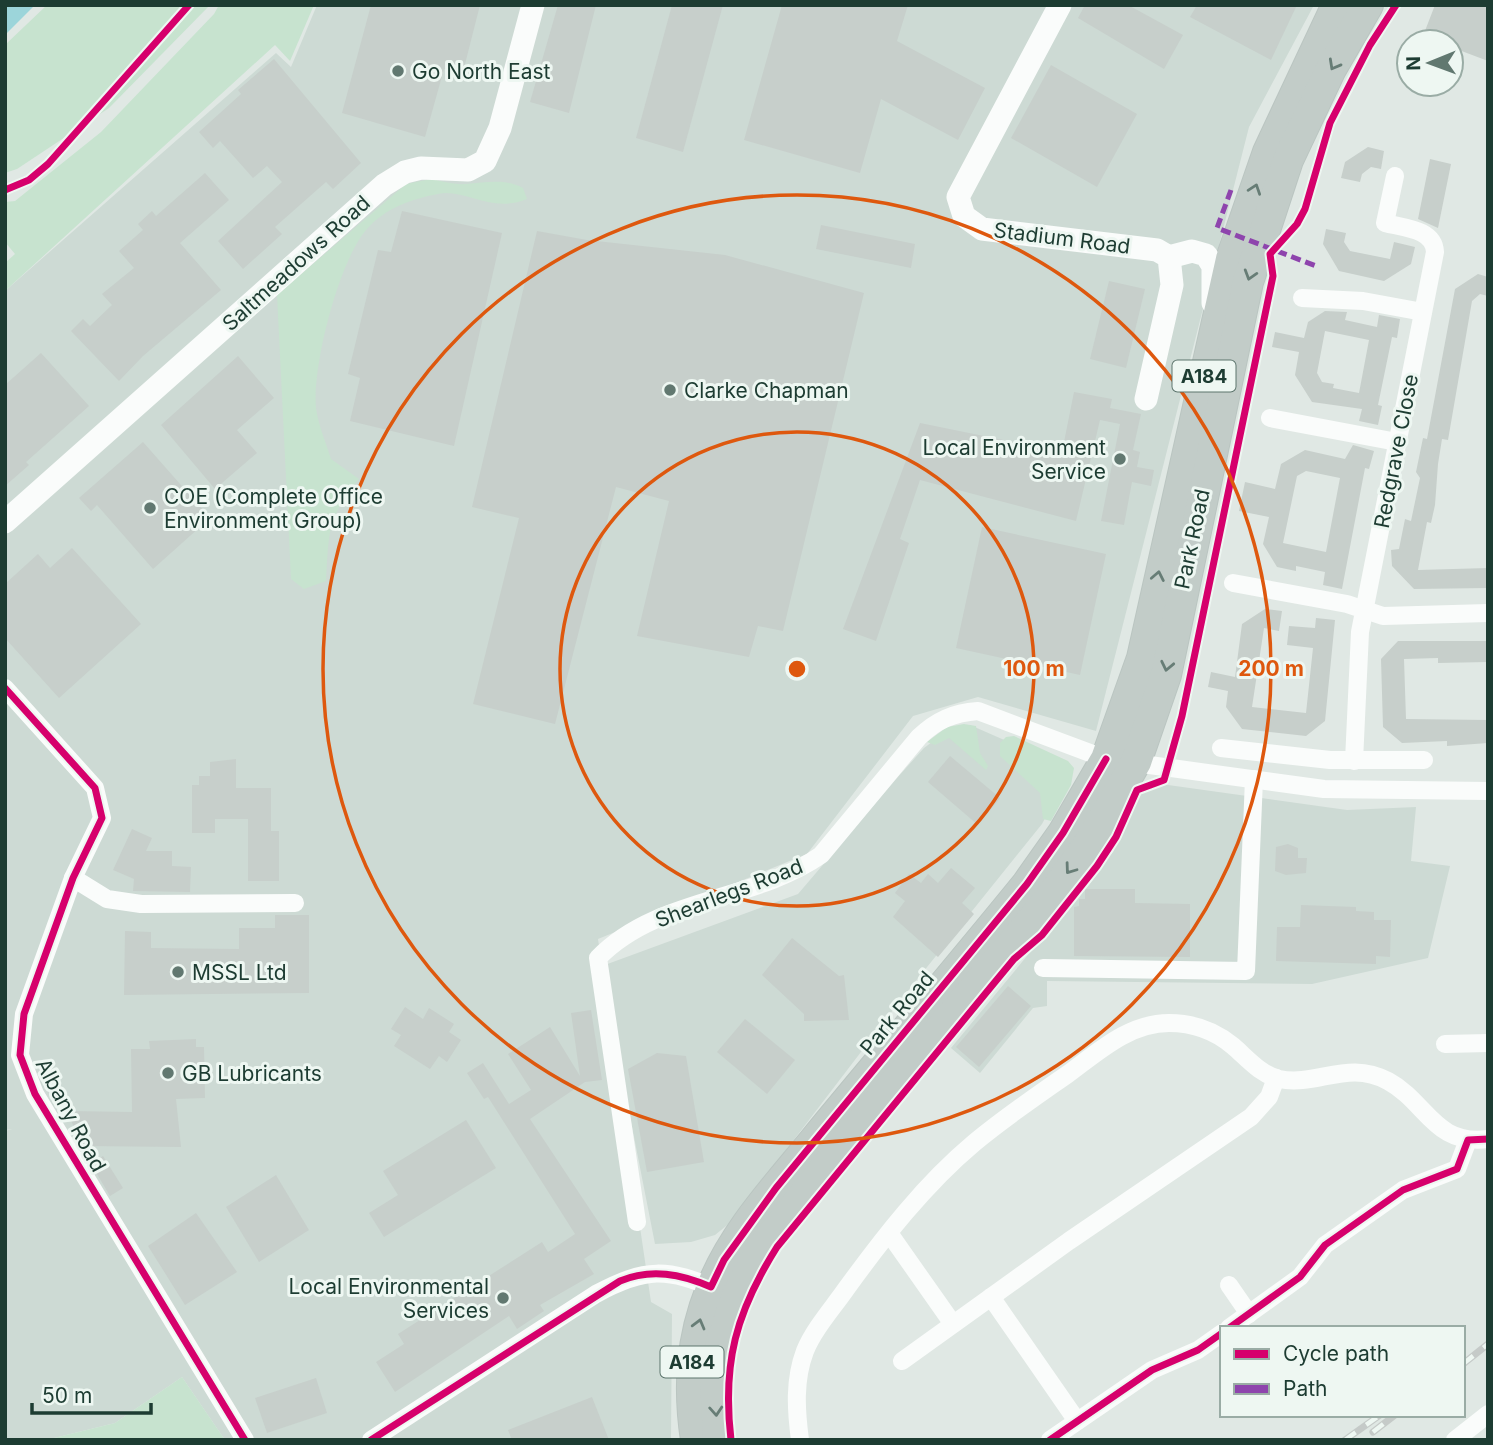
<svg xmlns="http://www.w3.org/2000/svg" width="1493" height="1445" viewBox="0 0 1493 1445" font-family="Inter,sans-serif">
	<style>
		.built { fill: #cddad4 }
		.green { fill: #c7e3cf }
		.water { fill: #9cd5da }
		.building { fill: #c7cfcb; fill-rule: evenodd }
		.lines { fill: none; stroke-linecap: round; stroke-linejoin: round }
		.trunk-casing { stroke: #bac5c1; stroke-width: 32 }
		.minor { stroke: #fafcfb; stroke-width: 18 }
		.tertiary { stroke: #fafcfb; stroke-width: 23 }
		.trunk { stroke: #c2ccc8; stroke-width: 30 }
		.rail-casing { stroke: #c5cac8; stroke-width: 7 }
		.rail { stroke: #eef7f2; stroke-width: 4.5; stroke-dasharray: 13; stroke-linecap: butt }
		.quiet { stroke: #8e44ad; stroke-width: 5; stroke-dasharray: 10 5; stroke-linecap: butt }
		.cycleway-casing { stroke: #eef7f2; stroke-width: 11 }
		.cycleway { stroke: #d6006c; stroke-width: 7 }
		.oneway { stroke: #677d76 }
		.ring { fill: none; stroke: #de580e; stroke-width: 3.5 }
		.poi-dot { fill: #617870; stroke: #eef7f2; stroke-width: 2.5 }
		.labels { text-anchor: middle; dominant-baseline: central; stroke-width: 6; stroke-linejoin: round; paint-order: stroke }
		.shield { fill: #eef7f2; stroke: #5c746c; stroke-width: 2 }
		.shield-label { font-size: 19px; font-weight: bold; fill: #1d3c32 }
		.poi-label { font-size: 21px; fill: #1d3c32; stroke: #eef7f2; text-anchor: start }
		.street-label { font-size: 21px; fill: #1d3c32; stroke: #eef7f2 }
		.centre { fill: #de580e; stroke: #eef7f2; stroke-width: 3.5 }
		.ring-label { font-size: 21px; text-anchor: middle; font-weight: bold; fill: #de580e; stroke: #eef7f2; stroke-width: 6; stroke-linejoin: round; paint-order: stroke }
	</style>
	<rect width="100%" height="100%" fill="#e0e8e4"/>
	<g class="built">
		<path d="M317,5H1314L1249,127L1096,731L978,697L913,716L807,854L598,939L602,966L798,894L897,778L924,748L944,733L970,725L1071,769L1042,824L903,997L731,1222L715,1235L691,1242L655,1244L605,989L651,1302L672,1314L671,1440H225L182,1377L115,1423L46,1440H5V1131L12,1129L5,1130V291L276,53L291,67Z"/>
		<path d="M1161,784L1347,810L1416,807L1411,861L1450,866L1428,958L1312,984L1047,981V1006L1033,1008L980,1073L951,1048L1113,852L1143,790Z"/>
	</g>
	<g class="green">
		<path d="M47,5H210L109,108L17,169L5,173V45Z"/>
		<path d="M219,5H314L290,61L275,45L5,291V263L15,254L5,242V202L15,201L101,132L214,14Z"/>
		<path d="M431,179C442,181 454,185 466,184C486,183 504,178 523,188L527,199C491,214 464,188 438,194C412,199 385,208 367,229C339,260 312,366 316,408C318,424 326,443 331,459L359,479C327,518 329,531 326,581L304,589L291,579L277,295L406,184Z"/>
		<path d="M964,724L976,726L980,753L988,766L986,770L949,738L935,745L927,742L947,727Z"/>
		<path d="M1014,736L1068,761L1074,768L1071,785L1051,821L1043,819L1040,793L1000,756V743L1006,737Z"/>
		<path d="M182,1377L225,1440H46L115,1423Z"/>
	</g>
	<path class="water" d="M5,5H35L5,35Z"/>
	<g class="building">
		<path d="M371,5H480L463,72L444,69L425,137L342,113Z"/>
		<path d="M558,5H596L569,113L530,102Z"/>
		<path d="M672,5H723L683,152L636,138Z"/>
		<path d="M782,5H908L897,41L985,88L958,140L881,99L860,173L744,140Z"/>
		<path d="M1085,5H1128L1183,35L1164,69L1078,18Z"/>
		<path d="M1197,5H1297L1271,60L1190,17Z"/>
		<path d="M1435,5H1488V61L1451,47V42H1439L1423,36Z"/>
		<path d="M274,59L361,163L333,189L326,182L275,227L282,234L243,269L218,241L282,182L267,166L253,178L220,141L213,148L199,132L241,94L238,90Z"/>
		<path d="M1051,65L1137,114L1097,187L1011,138Z"/>
		<path d="M1368,147L1384,151L1381,169L1371,167L1362,174L1360,182L1341,178L1345,162Z"/>
		<path d="M1430,159L1451,164L1438,228L1418,219Z"/>
		<path d="M205,173L229,200L180,243L221,290L143,356L119,381L71,331L83,319L90,326L112,305L102,294L134,268L119,251L143,230L138,224L152,211L156,216Z"/>
		<path d="M402,211L502,233L454,446L350,421L360,378L348,374L378,250L391,252Z"/>
		<path d="M821,225L915,244L911,268L816,249Z"/>
		<path d="M1326,229L1346,233L1344,242L1350,251L1390,259L1394,242L1415,247L1411,264L1384,281L1339,271L1323,244Z"/>
		<path d="M537,231L587,240L725,255L864,293L783,631L758,626L749,657L637,636L669,501L616,487L555,724L473,704L519,518L472,507Z"/>
		<path d="M1478,274L1488,277V296L1480,294L1472,301L1448,440L1442,439L1438,464L1435,505L1431,523L1427,522L1418,570L1488,568V588L1414,589L1392,566L1391,550L1399,549L1405,519L1411,521L1420,478L1416,472L1423,438L1427,439L1455,289Z"/>
		<path d="M1109,281L1145,289L1126,368L1090,359Z"/>
		<path d="M1325,311L1347,312L1345,320L1377,327L1379,315L1400,319L1397,338L1392,337L1378,405L1382,406L1378,425L1359,421L1362,409L1312,402L1295,375L1299,352L1272,347L1275,332L1304,338L1308,322ZM1325,331L1369,340L1359,393L1333,388L1334,384L1322,382L1317,373Z"/>
		<path d="M41,353L89,406L26,462L29,465L5,486V385Z"/>
		<path d="M238,356L274,398L237,430L257,453L215,489L161,425Z"/>
		<path d="M1074,392L1112,399L1110,408L1141,414L1133,450L1140,452L1137,467L1154,470L1151,486L1132,482L1124,525L1101,521L1120,424L1100,420L1076,521L920,480L900,539L909,543L876,641L843,629L920,423L1062,452Z"/>
		<path d="M143,442L210,518L153,569L97,505L91,511L79,498Z"/>
		<path d="M1353,445L1374,451L1369,469L1365,468L1342,589L1323,585L1325,572L1296,566V571L1277,567L1263,544L1269,517L1239,511L1245,482L1275,489L1281,464L1305,450L1345,459ZM1306,471L1340,478L1326,552L1283,543L1297,476Z"/>
		<path d="M982,527L1106,554L1080,675L956,648Z"/>
		<path d="M72,548L141,624L59,698L5,638V584L38,554L50,568Z"/>
		<path d="M1265,609L1282,611L1279,631L1264,628L1252,707L1306,713L1313,648L1287,645L1289,626L1315,628L1316,618L1335,620L1325,721L1306,736L1242,729L1226,707L1228,691L1208,687L1211,672L1235,677L1242,624Z"/>
		<path d="M1398,641H1488V662L1438,663V658L1404,659L1406,719L1488,720V743L1447,746V741L1402,743L1383,727L1381,659Z"/>
		<path d="M950,756L1000,798L978,825L928,782Z"/>
		<path d="M236,759V788H271V831H279V881H248V819H215V833H192V785H199V776H210V762Z"/>
		<path d="M132,829L152,838L146,851H172V866L191,867L190,892L133,891L134,879L113,870Z"/>
		<path d="M1288,844L1298,848V858H1307L1306,873L1286,875L1275,871L1276,847Z"/>
		<path d="M951,868L975,888L962,903L974,914L938,957L893,917L905,901L895,893L909,874L921,883L928,874L938,883Z"/>
		<path d="M1085,889H1135V903L1190,904V957L1074,956V907L1079,906V899H1085Z"/>
		<path d="M1301,905L1356,907V911L1374,912V920H1391L1390,957L1376,956V964L1276,961L1277,927H1300Z"/>
		<path d="M275,915H309V993L124,995L125,931L151,932V948L239,949V928H275Z"/>
		<path d="M792,938L839,976L844,975L849,1020L804,1021V1014L762,975Z"/>
		<path d="M1008,986L1031,1006L979,1067L956,1047Z"/>
		<path d="M405,1007L423,1019L429,1008L454,1024L449,1032L461,1040L447,1062L439,1056L430,1069L394,1046L401,1035L391,1029Z"/>
		<path d="M591,1010L602,1080L585,1082L530,1119L611,1241L584,1259L594,1274L540,1305L544,1311L517,1329L509,1316L395,1392L376,1362L404,1344L398,1334L542,1242L548,1252L575,1234L488,1097L484,1099L467,1073L483,1063L509,1104L531,1090L508,1054L550,1027L580,1076L571,1013Z"/>
		<path d="M745,1019L795,1060L767,1094L717,1052Z"/>
		<path d="M196,1039V1047H204L205,1098L176,1099L181,1147L82,1146L67,1111L132,1112L131,1049H150L149,1041Z"/>
		<path d="M657,1053L686,1056L704,1162L647,1172L628,1069Z"/>
		<path d="M466,1120L496,1168L384,1237L369,1213L398,1195L383,1171Z"/>
		<path d="M103,1156L123,1188L110,1196L91,1164Z"/>
		<path d="M276,1175L309,1230L259,1262L226,1207Z"/>
		<path d="M196,1213L237,1272L185,1305L148,1246Z"/>
		<path d="M316,1378L327,1413L267,1433L255,1398Z"/>
		<path d="M592,1397L609,1440H512L508,1430Z"/>
	</g>
	<g class="lines">
		<g class="trunk-casing">
			<g id="trunk">
				<path d="M696,1440C688,1387 691,1339 711,1289C733,1232 779,1184 817,1137C887,1052 958,969 1027,884L1063,833L1106,759L1142,658L1231,259L1268,152L1337,5"/>
				<path d="M718,1440L715,1378L718,1353L736,1297L761,1249L850,1136L1046,903L1089,843L1136,762L1166,675L1248,282L1288,160L1331,69L1368,5"/>
			</g>
		</g>
		<g class="minor">
			<path d="M1302,298L1363,301L1423,312"/>
			<path d="M1270,418L1397,442"/>
			<path d="M1233,583L1347,604L1383,616L1488,613"/>
			<path d="M5,688L95,788L102,818L73,878L24,1014L20,1055L35,1094L245,1440"/>
			<path d="M1221,748L1330,760H1424"/>
			<path d="M1354,761L1360,632L1435,252C1434,229 1404,228 1385,223L1395,176"/>
			<path d="M73,878L107,899L141,904L295,903"/>
			<path d="M1043,968L1246,971L1254,779"/>
			<path d="M1445,1044L1488,1043"/>
			<path d="M637,1222L598,958C657,897 754,902 821,855L919,737C937,720 953,713 978,711L1106,759L1324,789L1488,791"/>
			<path d="M889,1233L953,1324"/>
			<path d="M1229,1285L1249,1314"/>
			<path d="M991,1297L1077,1421"/>
			<path d="M1229,1328L1300,1277L1325,1245L1403,1190L1457,1169L1468,1140"/>
			<path d="M902,1361L1069,1241L1251,1117L1269,1097L1276,1078"/>
			<path d="M371,1440L596,1294C646,1267 667,1268 719,1290"/>
			<path d="M800,1440C796,1410 794,1380 805,1351C814,1329 832,1309 846,1289C883,1238 925,1184 974,1143C1004,1118 1036,1096 1068,1074C1098,1052 1129,1023 1169,1023C1192,1023 1215,1031 1233,1046C1247,1058 1260,1074 1279,1079C1317,1087 1348,1059 1388,1081C1427,1102 1434,1146 1488,1139"/>
			<path d="M1050,1440L1152,1370L1198,1350L1222,1333"/>
			<path d="M1455,1440L1488,1414"/>
		</g>
		<g class="tertiary">
			<path d="M1060,5L958,197L964,216L982,229L1157,250L1169,257L1172,285L1146,399"/>
			<path d="M1169,257L1192,251L1206,255L1213,266V303"/>
			<path d="M5,522L384,185L405,172L421,168L468,170L485,161L500,128L533,5"/>
		</g>
		<use href="#trunk" class="trunk"/>
		<g class="rail-casing">
			<g id="rail">
				<path d="M1463,1364L1488,1344"/>
				<path d="M1373,1432L1395,1415"/>
				<path d="M1345,1440L1380,1415"/>
			</g>
		</g>
		<use href="#rail" class="rail"/>
		<path class="quiet" d="M1231,190L1217,228L1316,266"/>
		<g class="cycleway-casing">
			<g id="cycleway">
				<path d="M5,190L29,180L48,164L189,5"/>
				<path d="M5,688L95,788L102,818L73,878L24,1014L20,1055L35,1094L245,1440"/>
				<path d="M1229,1328L1300,1277L1325,1245L1403,1190L1457,1169L1468,1140L1488,1139"/>
				<path d="M371,1440L620,1281C651,1268 681,1274 711,1287L724,1260L776,1188L1027,884L1063,833L1106,759"/>
				<path d="M731,1440C722,1363 736,1312 777,1247L990,988L1014,959L1042,935L1097,866L1116,837L1137,790L1164,780L1182,716L1273,276L1270,254L1297,224L1305,209L1330,123L1370,45L1396,5"/>
				<path d="M1050,1440L1152,1370L1198,1350L1222,1333"/>
			</g>
		</g>
		<use href="#cycleway" class="cycleway"/>
	</g>
	<defs><path id="oneway-chevron" d="M-2-3.5L2.5 0L-2 3.5" fill="none" stroke-width="1.6" stroke-linecap="round" stroke-linejoin="round" transform="scale(1.75)"/></defs>
	<g class="oneway">
		<use href="#oneway-chevron" transform="translate(1334 65) rotate(119)"/>
		<use href="#oneway-chevron" transform="translate(1255 189) rotate(-71)"/>
		<use href="#oneway-chevron" transform="translate(1250 275) rotate(107)"/>
		<use href="#oneway-chevron" transform="translate(1158 576) rotate(-79)"/>
		<use href="#oneway-chevron" transform="translate(1167 666) rotate(102)"/>
		<use href="#oneway-chevron" transform="translate(1070 869) rotate(126)"/>
		<use href="#oneway-chevron" transform="translate(699 1324) rotate(-75)"/>
		<use href="#oneway-chevron" transform="translate(716 1411) rotate(86)"/>
	</g>
	<g class="ring">
		<circle cx="797" cy="669" r="237"/>
		<circle cx="797" cy="669" r="474"/>
	</g>
	<g class="poi-dot">
		<circle cx="398" cy="71" r="7"/>
		<circle cx="670" cy="390" r="7"/>
		<circle cx="1120" cy="459" r="7"/>
		<circle cx="150" cy="508" r="7"/>
		<circle cx="178" cy="972" r="7"/>
		<circle cx="168" cy="1073" r="7"/>
		<circle cx="503" cy="1298" r="7"/>
	</g>
	<g class="labels">
		<g class="shield">
			<rect x="1172.5" y="360.5" width="63" height="31" rx="5"/>
			<rect x="660.5" y="1346.5" width="63" height="31" rx="5"/>
		</g>
		<g class="shield-label">
			<text x="1204" y="376">A184</text>
			<text x="692" y="1362">A184</text>
		</g>
		<g class="poi-label">
			<text x="412" y="71">Go North East</text>
			<text x="684" y="390">Clarke Chapman</text>
			<text x="1106" y="447" text-anchor="end">Local Environment<tspan x="1106" dy="24">Service</tspan></text>
			<text x="164" y="496">COE (Complete Office<tspan x="164" dy="24">Environment Group)</tspan></text>
			<text x="192" y="972">MSSL Ltd</text>
			<text x="182" y="1073">GB Lubricants</text>
			<text x="489" y="1286" text-anchor="end">Local Environmental<tspan x="489" dy="24">Services</tspan></text>
		</g>
		<g class="street-label">
			<text transform="translate(1062 238) rotate(7)">Stadium Road</text>
			<text transform="translate(296 263) rotate(-42)">Saltmeadows Road</text>
			<text transform="translate(1396 451) rotate(-79)">Redgrave Close</text>
			<text transform="translate(1192 539) rotate(-78)">Park Road</text>
			<text transform="translate(729 893) rotate(-21)">Shearlegs Road</text>
			<text transform="translate(897 1013) rotate(-50)">Park Road</text>
			<text transform="translate(71 1115) rotate(62)">Albany Road</text>
		</g>
	</g>
	<circle cx="797" cy="669" r="10" class="centre"/>
	<g class="ring-label">
		<text x="1034" y="676">100 m</text>
		<text x="1271" y="676">200 m</text>
	</g>
	<rect width="1493" height="1445" fill="none" stroke="#1d3c32" stroke-width="14"/>
	<rect x="1220" y="1326" width="245" height="91" fill="#eef7f2" stroke="#9aaca5" stroke-width="2"/>
	<rect x="1234" y="1349" width="35" height="10" fill="#d6006c" stroke="#9aaca5" stroke-width="2"/>
	<text x="1283" y="1361" font-size="21" fill="#1d3c32">Cycle path</text>
	<rect x="1234" y="1384" width="35" height="10" fill="#8e44ad" stroke="#9aaca5" stroke-width="2"/>
	<text x="1283" y="1396" font-size="21" fill="#1d3c32">Path</text>
	<g transform="translate(1430 63) rotate(269)"><circle r="33" fill="#eef7f2" stroke="#9aaca5" stroke-width="2"/>
	<path d="M0-5L12 26L0 18L-12 26Z" fill="#617870"/>
	<text y="-10" font-size="19" font-weight="bold" text-anchor="middle" fill="#1d3c32">N</text>
	</g>
	<path d="M32 1403v10h119v-10" fill="none" stroke="#1d3c32" stroke-width="3.5"/>
	<text x="42" y="1403" font-size="21" fill="#1d3c32" stroke="#eef7f2" stroke-width="5" paint-order="stroke">50 m</text>
</svg>
